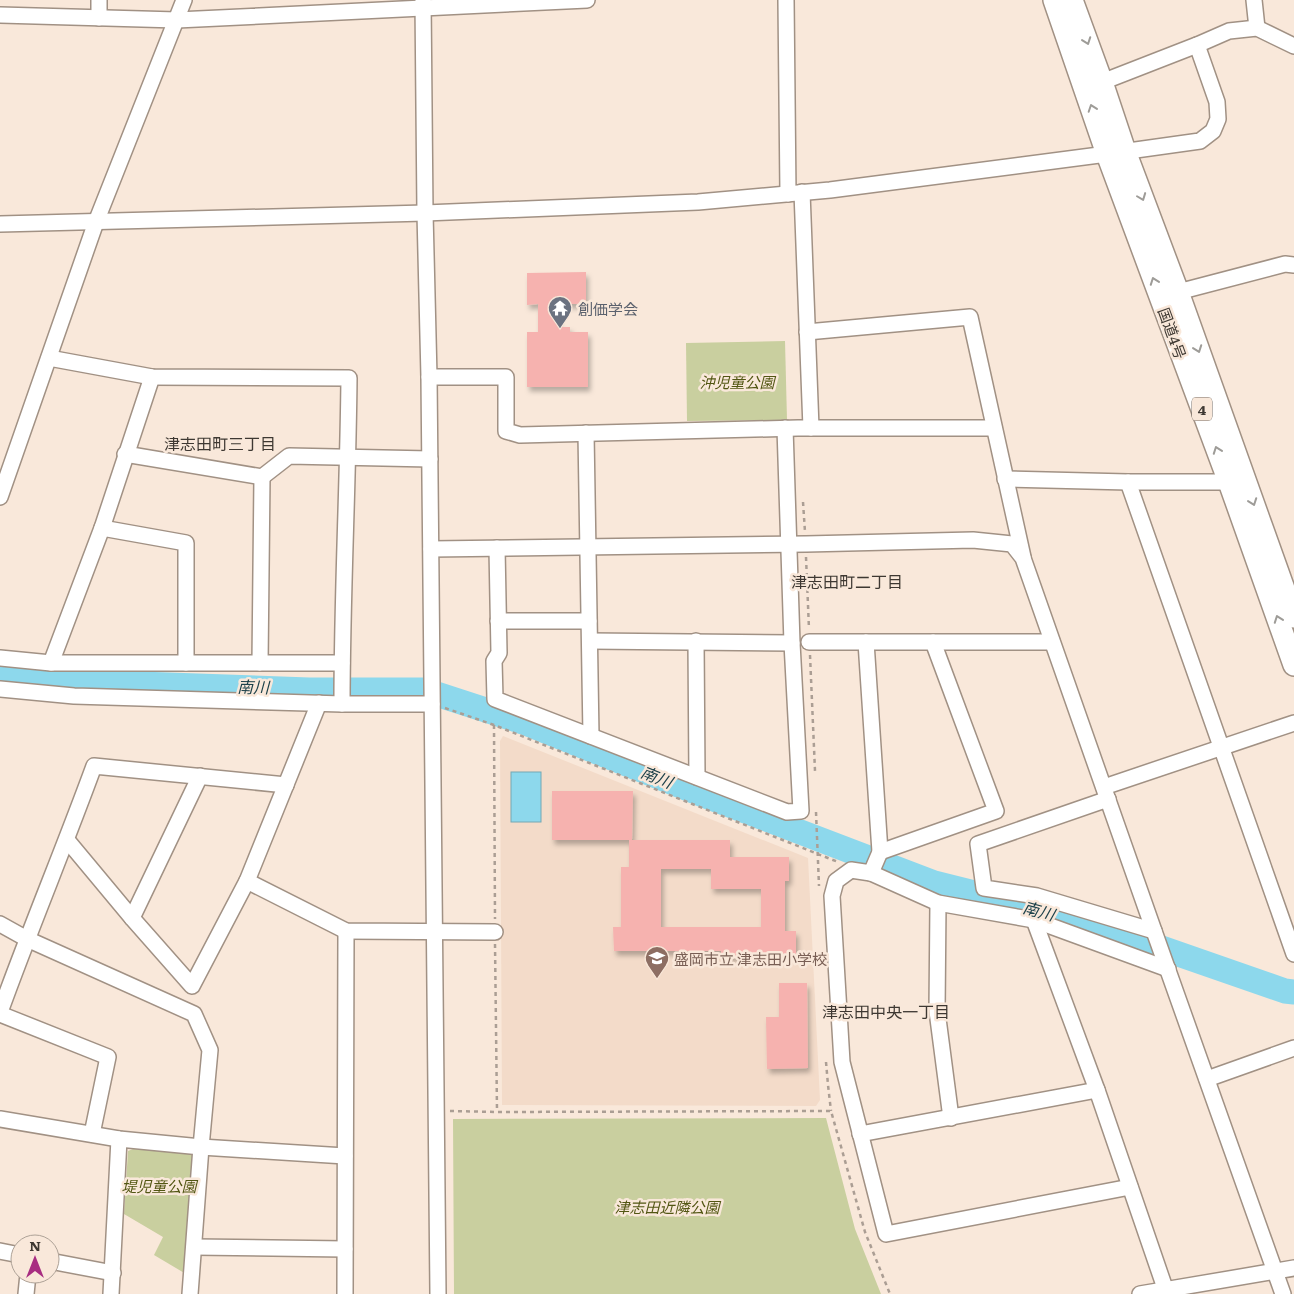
<svg xmlns="http://www.w3.org/2000/svg" width="1294" height="1294" viewBox="0 0 1294 1294" font-family="Literata,'Noto Sans JP',serif">
	<style>
		.built { fill: #f3dbc9 }
		.green { fill: #c9cf9f }
		.water { fill: #8dd8ec; stroke: #75a8b4 }
		.lines { fill: none; stroke-linecap: round; stroke-linejoin: round }
		.river { stroke: #8dd8ec; stroke-width: 25 }
		.building { fill: #f6b2af; fill-rule: evenodd; filter: url(#shadow) }
		.minor-casing { stroke: #a19184; stroke-width: 18 }
		.highway-casing { stroke: #a19184; stroke-width: 24 }
		.path { stroke: #ab9e94; stroke-width: 2.5; stroke-dasharray: 4 4; stroke-linecap: butt }
		.minor { stroke: #fff; stroke-width: 15 }
		.highway { stroke: #fff; stroke-width: 21 }
		.oneway { stroke: #9e9c98 }
		.labels { text-anchor: middle; dominant-baseline: central; stroke-width: 5; stroke-linejoin: round; paint-order: stroke }
		.shield { fill: #f9e8da; stroke: #766d64; stroke-width: 1 }
		.shield-label { font-size: 14px; font-weight: bold; fill: #3e3832 }
		.worship-label { font-size: 15px; fill: #5b616d; stroke: #f9e8da; text-anchor: start }
		.street-label { font-size: 15px; fill: #3e3832; stroke: #f9e8da }
		.park-label { font-size: 15px; font-style: italic; fill: #525613; stroke: #f9e8da }
		.education-label { font-size: 15px; fill: #785e54; stroke: #f9e8da; text-anchor: start }
		.neighbourhood-label { font-size: 16px; fill: #3e3832; stroke: #f9e8da }
		.water-label { font-size: 16px; font-style: italic; fill: #1d414a; stroke: #f9e8da }
	</style>
	<defs>
		<filter id="shadow"><feDropShadow dx="2.5" dy="4.5" stdDeviation="2.5" flood-color="#0004"/></filter>
	</defs>
	<rect width="100%" height="100%" fill="#f9e8da"/>
	<path class="built" d="M503,736L808,858L820,1100L816,1106L502,1105L500,741Z"/>
	<g class="green">
		<path d="M785,341L787,420L687,421L686,343Z"/>
		<path d="M826,1118L855,1229L881,1294H454L453,1119Z"/>
		<path d="M133,1149L191,1153L195,1157L186,1274L154,1255L163,1237L124,1214L128,1151Z"/>
	</g>
	<rect class="water" x="511" y="772" width="30" height="50"/>
	<g class="lines">
		<path class="river" d="M0,673L48,678L140,684L309,690H424L523,722L703,795L934,883L1055,913L1144,942L1285,991L1294,992"/>
	</g>
	<g class="building">
		<path d="M586,272V304H558V327H570V332H588V387H527V332H538V304L527,305V273Z"/>
		<path d="M552,791H633L632,840H552Z"/>
		<path d="M629,840H730V857H789V881H785V931H796V956L721,957V951H614L613,927H621V867H629ZM661,869H711V889H761V927H661Z"/>
		<path d="M779,983H807L808,1068L767,1069L766,1017H779Z"/>
	</g>
	<g class="lines">
		<g class="minor-casing">
			<g id="minor">
				<path d="M99,0V18"/>
				<path d="M423,0L425,213L429,377L438,1294"/>
				<path d="M786,0L788,194"/>
				<path d="M1254,0L1257,28"/>
				<path d="M0,15L177,20L587,0"/>
				<path d="M1102,82L1197,45L1229,31L1257,28L1294,46"/>
				<path d="M802,192L811,428"/>
				<path d="M0,224L425,213L698,202L830,190L1107,154L1200,141L1213,131L1218,119L1217,102L1197,45"/>
				<path d="M1178,292L1285,264L1294,265"/>
				<path d="M807,332L970,317L1023,557"/>
				<path d="M49,358L152,377L349,378C348,487 342,595 342,704"/>
				<path d="M429,377H506V431L520,435L798,428H994"/>
				<path d="M586,433L591,736"/>
				<path d="M125,454L262,477L289,456L430,459"/>
				<path d="M1005,479L1128,482H1229"/>
				<path d="M1128,482L1294,954"/>
				<path d="M0,497L96,222L184,0"/>
				<path d="M102,528L186,543V663"/>
				<path d="M497,548L499,653L494,661L495,699L787,812L801,811L792,643L785,428"/>
				<path d="M431,549L806,544L973,540L1012,544L1023,558L1154,931L1283,1294"/>
				<path d="M498,621H589"/>
				<path d="M590,641L792,643"/>
				<path d="M696,641L697,777"/>
				<path d="M809,642H1052"/>
				<path d="M866,642L880,852L871,873"/>
				<path d="M0,658L51,663L102,528L152,377"/>
				<path d="M51,663H342"/>
				<path d="M260,663L262,477"/>
				<path d="M0,689L74,696L342,704H432"/>
				<path d="M1104,787L1294,723"/>
				<path d="M1108,799L978,844L984,888L1037,896L1154,931"/>
				<path d="M67,840L132,918L192,986L247,881L319,703"/>
				<path d="M880,852L996,811L933,642"/>
				<path d="M247,881L346,931L495,932"/>
				<path d="M938,903L937,1011L951,1118"/>
				<path d="M132,918L200,776"/>
				<path d="M1034,920L1097,1090L1167,1294"/>
				<path d="M0,924L27,939L194,1014L210,1050L201,1147L190,1294"/>
				<path d="M0,1012C30,929 64,848 94,766L286,785"/>
				<path d="M0,1014L108,1057L92,1134"/>
				<path d="M1207,1079L1294,1048"/>
				<path d="M0,1119L119,1139L201,1147L345,1156"/>
				<path d="M860,1134L1097,1090"/>
				<path d="M1130,1187L886,1234L842,1062L832,896L836,881L851,870L871,873L938,903L1034,920L1168,969"/>
				<path d="M194,1247L345,1249"/>
				<path d="M0,1251L20,1255"/>
				<path d="M50,1261L113,1273"/>
				<path d="M26,1294L28,1274"/>
				<path d="M111,1294L119,1139"/>
				<path d="M345,1294L346,931"/>
				<path d="M1140,1294L1294,1268"/>
			</g>
		</g>
		<g class="highway-casing">
			<g id="highway">
				<path d="M1054,0L1107,154L1229,482L1294,665"/>
				<path d="M1072,0L1102,82L1125,151L1178,292L1294,617"/>
			</g>
		</g>
		<g class="path">
			<path d="M803,502L805,532"/>
			<path d="M806,557L809,629"/>
			<path d="M810,655L815,771"/>
			<path d="M445,708L494,725L838,862"/>
			<path d="M494,725L495,919"/>
			<path d="M816,812L819,886"/>
			<path d="M495,944L497,1111"/>
			<path d="M826,1062L828,1085L831,1111"/>
			<path d="M450,1111L497,1112L831,1111L865,1232L890,1294"/>
		</g>
		<use href="#minor" class="minor"/>
		<use href="#highway" class="highway"/>
	</g>
	<defs><path id="oneway-chevron" d="M-2-3.5L2.5 0L-2 3.5" fill="none" stroke-width="1.6" stroke-linecap="round" stroke-linejoin="round" transform="scale(1.25)"/></defs>
	<g class="oneway">
		<use href="#oneway-chevron" transform="translate(1087 41) rotate(70)"/>
		<use href="#oneway-chevron" transform="translate(1092 108) rotate(-109)"/>
		<use href="#oneway-chevron" transform="translate(1142 197) rotate(69)"/>
		<use href="#oneway-chevron" transform="translate(1154 281) rotate(-110)"/>
		<use href="#oneway-chevron" transform="translate(1198 349) rotate(70)"/>
		<use href="#oneway-chevron" transform="translate(1217 450) rotate(-110)"/>
		<use href="#oneway-chevron" transform="translate(1253 502) rotate(70)"/>
		<use href="#oneway-chevron" transform="translate(1278 619) rotate(-110)"/>
	</g>
	<defs>
		<g id="temple-pin" transform="scale(1.25)"><path d="M0 17L-7.5 6A9.5 9.5 0 1 1 7.5 6Z" fill="#6b7280" stroke="#f9e8da"/><path d="M0-6L5-2H3V0L6.5 2.5H4V6H1.5V3h-3V6H-4V2.5H-6.5L-3 0V-2H-5Z" fill="#fff"/></g>
		<g id="school-pin" transform="scale(1.25)"><path d="M0 17L-7.5 6A9.5 9.5 0 1 1 7.5 6Z" fill="#8d6e63" stroke="#f9e8da"/><path d="M0-5L7-2L0 1L-7-2ZM-4 1L0 2.5L4 1V4Q0 6-4 4Z" fill="#fff"/></g>
	</defs>
	<g fill-rule="evenodd">
		<use href="#temple-pin" x="560" y="308"/>
		<use href="#school-pin" x="657" y="958"/>
	</g>
	<g class="labels">
		<rect class="shield" x="1192" y="397.5" width="20" height="23" rx="4"/>
		<g class="shield-label">
			<text x="1202" y="409">4</text>
		</g>
		<g class="worship-label">
			<text x="578" y="308">創価学会</text>
		</g>
		<g class="street-label">
			<text transform="translate(1173 333) rotate(70)">国道4号</text>
		</g>
		<g class="park-label">
			<text x="737" y="381">沖児童公園</text>
			<text x="159" y="1185">堤児童公園</text>
			<text x="667" y="1206">津志田近隣公園</text>
		</g>
		<g class="education-label">
			<text x="674" y="958">盛岡市立 津志田小学校</text>
		</g>
		<g class="neighbourhood-label">
			<text x="220" y="443">津志田町三丁目</text>
			<text x="847" y="581">津志田町二丁目</text>
			<text x="886" y="1011">津志田中央一丁目</text>
		</g>
		<g class="water-label">
			<text transform="translate(253 686) rotate(1)">南川</text>
			<text transform="translate(657 776) rotate(22)">南川</text>
			<text transform="translate(1039 910) rotate(15)">南川</text>
		</g>
	</g>
	<g transform="translate(35 1259)"><circle r="24" fill="#f9e8da" stroke="#aea297"/>
	<path d="M0-4L9 19L0 12L-9 19Z" fill="#a82d81"/>
	<text y="-8" font-size="14" font-weight="bold" text-anchor="middle" fill="#3e3832">N</text>
	</g>
</svg>
